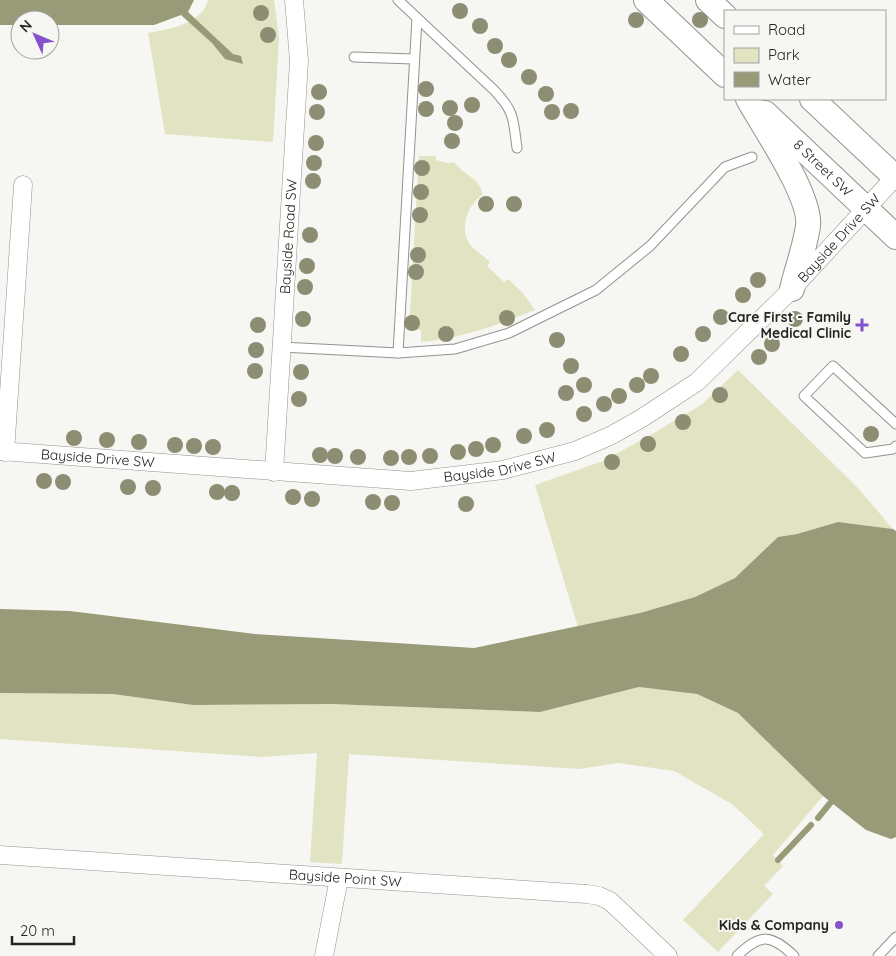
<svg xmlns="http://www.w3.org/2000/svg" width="896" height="956" viewBox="0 0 896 956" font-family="Quicksand,sans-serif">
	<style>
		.green { fill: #e1e3c3 }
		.water { fill: #999a77 }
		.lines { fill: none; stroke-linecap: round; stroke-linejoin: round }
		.stream { stroke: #999a77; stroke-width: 6 }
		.lane-casing { stroke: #92928e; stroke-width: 11 }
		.street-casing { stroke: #92928e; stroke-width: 19 }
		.secondary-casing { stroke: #92928e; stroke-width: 26 }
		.lane { stroke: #fff; stroke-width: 9 }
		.street { stroke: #fff; stroke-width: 18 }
		.secondary { stroke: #fff; stroke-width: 24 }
		.tree { fill: #8c8d72 }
		.poi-dot { fill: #8452cb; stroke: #f6f7f3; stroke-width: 2 }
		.labels { text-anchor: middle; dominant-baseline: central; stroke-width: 4; stroke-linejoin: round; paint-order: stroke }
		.street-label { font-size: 14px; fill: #252523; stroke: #f6f7f3 }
		.poi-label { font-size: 14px; font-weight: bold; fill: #252523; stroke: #f6f7f3; text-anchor: end }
	</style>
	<rect width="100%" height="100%" fill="#f6f7f3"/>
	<g class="green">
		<path d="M208,0H274L279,39L273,142L165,134L148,33C169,29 203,24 208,0Z"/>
		<path d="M419,156H436V160L448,163L454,162C463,175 479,177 483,194C468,205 459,226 469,243C474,250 484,256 490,262L487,266L504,282L508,279L523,293L535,310C498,325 460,339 421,342V330H409Z"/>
		<path d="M738,370L858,488L893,529L838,522L797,534L778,537L735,578L695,597L640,613L578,627L535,485L603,461L652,434L701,405Z"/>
		<path d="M639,687L697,694L738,713L823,796L773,855L783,866L764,886L773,894L718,952L683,920L764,834L732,804L674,771L618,763L579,769L349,754L342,864L310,862L317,753L262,757L0,739V693L113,694L193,705L331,704L540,712Z"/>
	</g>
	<g class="water">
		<path d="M0,0H194L188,12L233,54L241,56L243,64L225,59L212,43L181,15L154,25H50V20H20V25H0Z"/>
		<path d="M838,522L893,529L896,531V837L891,839L866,830L823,796L738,713L697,694L639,687L540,712L331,704L193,705L113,694L0,693V609L70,611L255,634L474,648L640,613L695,597L735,578L778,537L797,534Z"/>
	</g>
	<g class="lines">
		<g class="stream">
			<path d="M818,818L831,802"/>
			<path d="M778,860L811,825"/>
		</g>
		<g class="lane-casing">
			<g id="lane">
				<path d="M398,0L494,90C515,112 513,119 517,148"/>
				<path d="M354,57L414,59"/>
				<path d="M281,347L398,353L455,349L509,333L596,290L650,246L725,167L752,157"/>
				<path d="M398,353L417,18"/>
				<path d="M896,424L833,366L804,396L865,453L893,449L896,446"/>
				<path d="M737,956C760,933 771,934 794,956"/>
				<path d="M878,956L896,937"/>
			</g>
		</g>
		<g class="street-casing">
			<g id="street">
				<path id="s1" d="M0,451L411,481L503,470L575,451L610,436L642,418L697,382L792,289L895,177"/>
				<path d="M5,452L23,185"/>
				<path id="s2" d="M274,472L299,61L294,0"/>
				<path id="s3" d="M0,855L587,894L599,896L610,901L668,956"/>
				<path d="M324,956L339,878"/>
			</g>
		</g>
		<g class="secondary-casing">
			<g id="secondary">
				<path d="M646,0L725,75"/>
				<path d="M708,0L725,16"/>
				<path d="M748,99C763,126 812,197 808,226C805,247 797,268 792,289"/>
				<path d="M812,99L896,178"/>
				<path id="s4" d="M765,113L896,237"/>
			</g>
		</g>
		<use href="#lane" class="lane"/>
		<use href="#street" class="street"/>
		<use href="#secondary" class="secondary"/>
	</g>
	<g class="tree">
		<circle cx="460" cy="11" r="8"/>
		<circle cx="261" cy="13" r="8"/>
		<circle cx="636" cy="20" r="8"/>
		<circle cx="700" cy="20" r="8"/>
		<circle cx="480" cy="26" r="8"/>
		<circle cx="268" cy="35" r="8"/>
		<circle cx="495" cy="46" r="8"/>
		<circle cx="509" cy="60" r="8"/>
		<circle cx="529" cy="77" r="8"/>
		<circle cx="426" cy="89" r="8"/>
		<circle cx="319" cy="92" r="8"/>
		<circle cx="546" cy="94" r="8"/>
		<circle cx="472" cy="105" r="8"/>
		<circle cx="450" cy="108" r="8"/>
		<circle cx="426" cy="109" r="8"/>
		<circle cx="571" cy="111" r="8"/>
		<circle cx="317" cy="112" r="8"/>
		<circle cx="552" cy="112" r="8"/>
		<circle cx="455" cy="123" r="8"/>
		<circle cx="452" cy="141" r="8"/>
		<circle cx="316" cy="143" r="8"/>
		<circle cx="314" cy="163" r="8"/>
		<circle cx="422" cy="168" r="8"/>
		<circle cx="313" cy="181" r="8"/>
		<circle cx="421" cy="192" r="8"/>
		<circle cx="486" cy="204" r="8"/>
		<circle cx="514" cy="204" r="8"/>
		<circle cx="420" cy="215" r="8"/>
		<circle cx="310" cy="235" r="8"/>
		<circle cx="418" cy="255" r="8"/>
		<circle cx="307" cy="266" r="8"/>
		<circle cx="416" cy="272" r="8"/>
		<circle cx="758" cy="280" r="8"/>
		<circle cx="305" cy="287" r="8"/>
		<circle cx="743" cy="295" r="8"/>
		<circle cx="721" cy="317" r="8"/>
		<circle cx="507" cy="318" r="8"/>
		<circle cx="303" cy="319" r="8"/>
		<circle cx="795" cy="319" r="8"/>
		<circle cx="412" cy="323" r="8"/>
		<circle cx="258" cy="325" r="8"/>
		<circle cx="446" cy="334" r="8"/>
		<circle cx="703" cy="334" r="8"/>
		<circle cx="557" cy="340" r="8"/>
		<circle cx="772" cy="344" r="8"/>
		<circle cx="256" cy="350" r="8"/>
		<circle cx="681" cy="354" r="8"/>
		<circle cx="759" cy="357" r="8"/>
		<circle cx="571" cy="366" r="8"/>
		<circle cx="255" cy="371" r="8"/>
		<circle cx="301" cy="372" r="8"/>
		<circle cx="651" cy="376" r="8"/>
		<circle cx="584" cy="385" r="8"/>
		<circle cx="637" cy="385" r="8"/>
		<circle cx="566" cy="393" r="8"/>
		<circle cx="720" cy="395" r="8"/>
		<circle cx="619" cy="396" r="8"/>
		<circle cx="299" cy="399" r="8"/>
		<circle cx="604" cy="404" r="8"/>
		<circle cx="584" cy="414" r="8"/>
		<circle cx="683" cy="422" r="8"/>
		<circle cx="547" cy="430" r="8"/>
		<circle cx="871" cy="434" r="8"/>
		<circle cx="524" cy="436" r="8"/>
		<circle cx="74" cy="438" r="8"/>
		<circle cx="107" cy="440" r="8"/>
		<circle cx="139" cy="442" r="8"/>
		<circle cx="648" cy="444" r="8"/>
		<circle cx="175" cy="445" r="8"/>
		<circle cx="493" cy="445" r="8"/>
		<circle cx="194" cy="446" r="8"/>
		<circle cx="213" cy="447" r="8"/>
		<circle cx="476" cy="449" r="8"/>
		<circle cx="458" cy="452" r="8"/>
		<circle cx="320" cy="455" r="8"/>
		<circle cx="335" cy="456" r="8"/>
		<circle cx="430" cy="456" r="8"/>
		<circle cx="358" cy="457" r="8"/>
		<circle cx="409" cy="457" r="8"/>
		<circle cx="391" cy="458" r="8"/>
		<circle cx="612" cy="462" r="8"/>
		<circle cx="44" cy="481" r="8"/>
		<circle cx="63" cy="482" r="8"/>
		<circle cx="128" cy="487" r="8"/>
		<circle cx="153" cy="488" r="8"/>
		<circle cx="217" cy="492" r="8"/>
		<circle cx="232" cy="493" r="8"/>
		<circle cx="293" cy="497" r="8"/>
		<circle cx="312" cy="499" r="8"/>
		<circle cx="373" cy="502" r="8"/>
		<circle cx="392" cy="503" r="8"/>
		<circle cx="466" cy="504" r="8"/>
	</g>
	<g class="poi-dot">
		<path d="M859.5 317.5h5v5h5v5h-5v5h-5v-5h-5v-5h5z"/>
		<circle cx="839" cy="925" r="5"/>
	</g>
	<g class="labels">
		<g class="street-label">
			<text stroke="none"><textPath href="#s4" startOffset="80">8 Street SW</textPath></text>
			<text stroke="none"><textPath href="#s2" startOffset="236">Bayside Road SW</textPath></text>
			<text stroke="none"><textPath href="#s1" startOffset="922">Bayside Drive SW</textPath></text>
			<text stroke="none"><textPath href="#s1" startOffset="98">Bayside Drive SW</textPath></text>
			<text stroke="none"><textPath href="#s1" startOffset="502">Bayside Drive SW</textPath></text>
			<text stroke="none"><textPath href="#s3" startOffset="346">Bayside Point SW</textPath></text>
		</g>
		<g class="poi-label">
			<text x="851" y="317">Care First - Family<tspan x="851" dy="16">Medical Clinic</tspan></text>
			<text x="829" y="925">Kids &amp; Company</text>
		</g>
	</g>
	<rect x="724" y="10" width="162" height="90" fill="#f6f7f3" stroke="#a2a3a0"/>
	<rect x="734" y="26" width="25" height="8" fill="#ffffff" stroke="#a2a3a0"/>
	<text x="768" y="35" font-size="15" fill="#252523">Road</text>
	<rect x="734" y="48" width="25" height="15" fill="#e1e3c3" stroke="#a2a3a0"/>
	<text x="768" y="60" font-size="15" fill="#252523">Park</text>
	<rect x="734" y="72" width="25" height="15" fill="#999a77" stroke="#a2a3a0"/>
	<text x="768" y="85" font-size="15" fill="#252523">Water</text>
	<g transform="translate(35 35) rotate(314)"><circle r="24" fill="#f6f7f3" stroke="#a2a3a0"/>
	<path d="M0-4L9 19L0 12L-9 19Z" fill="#8452cb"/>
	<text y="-8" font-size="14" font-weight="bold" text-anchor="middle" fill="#252523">N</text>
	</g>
	<path d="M12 936v8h62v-8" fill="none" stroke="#252523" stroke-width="2.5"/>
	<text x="20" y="936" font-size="15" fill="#252523" stroke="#f6f7f3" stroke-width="4" paint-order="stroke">20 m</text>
</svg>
